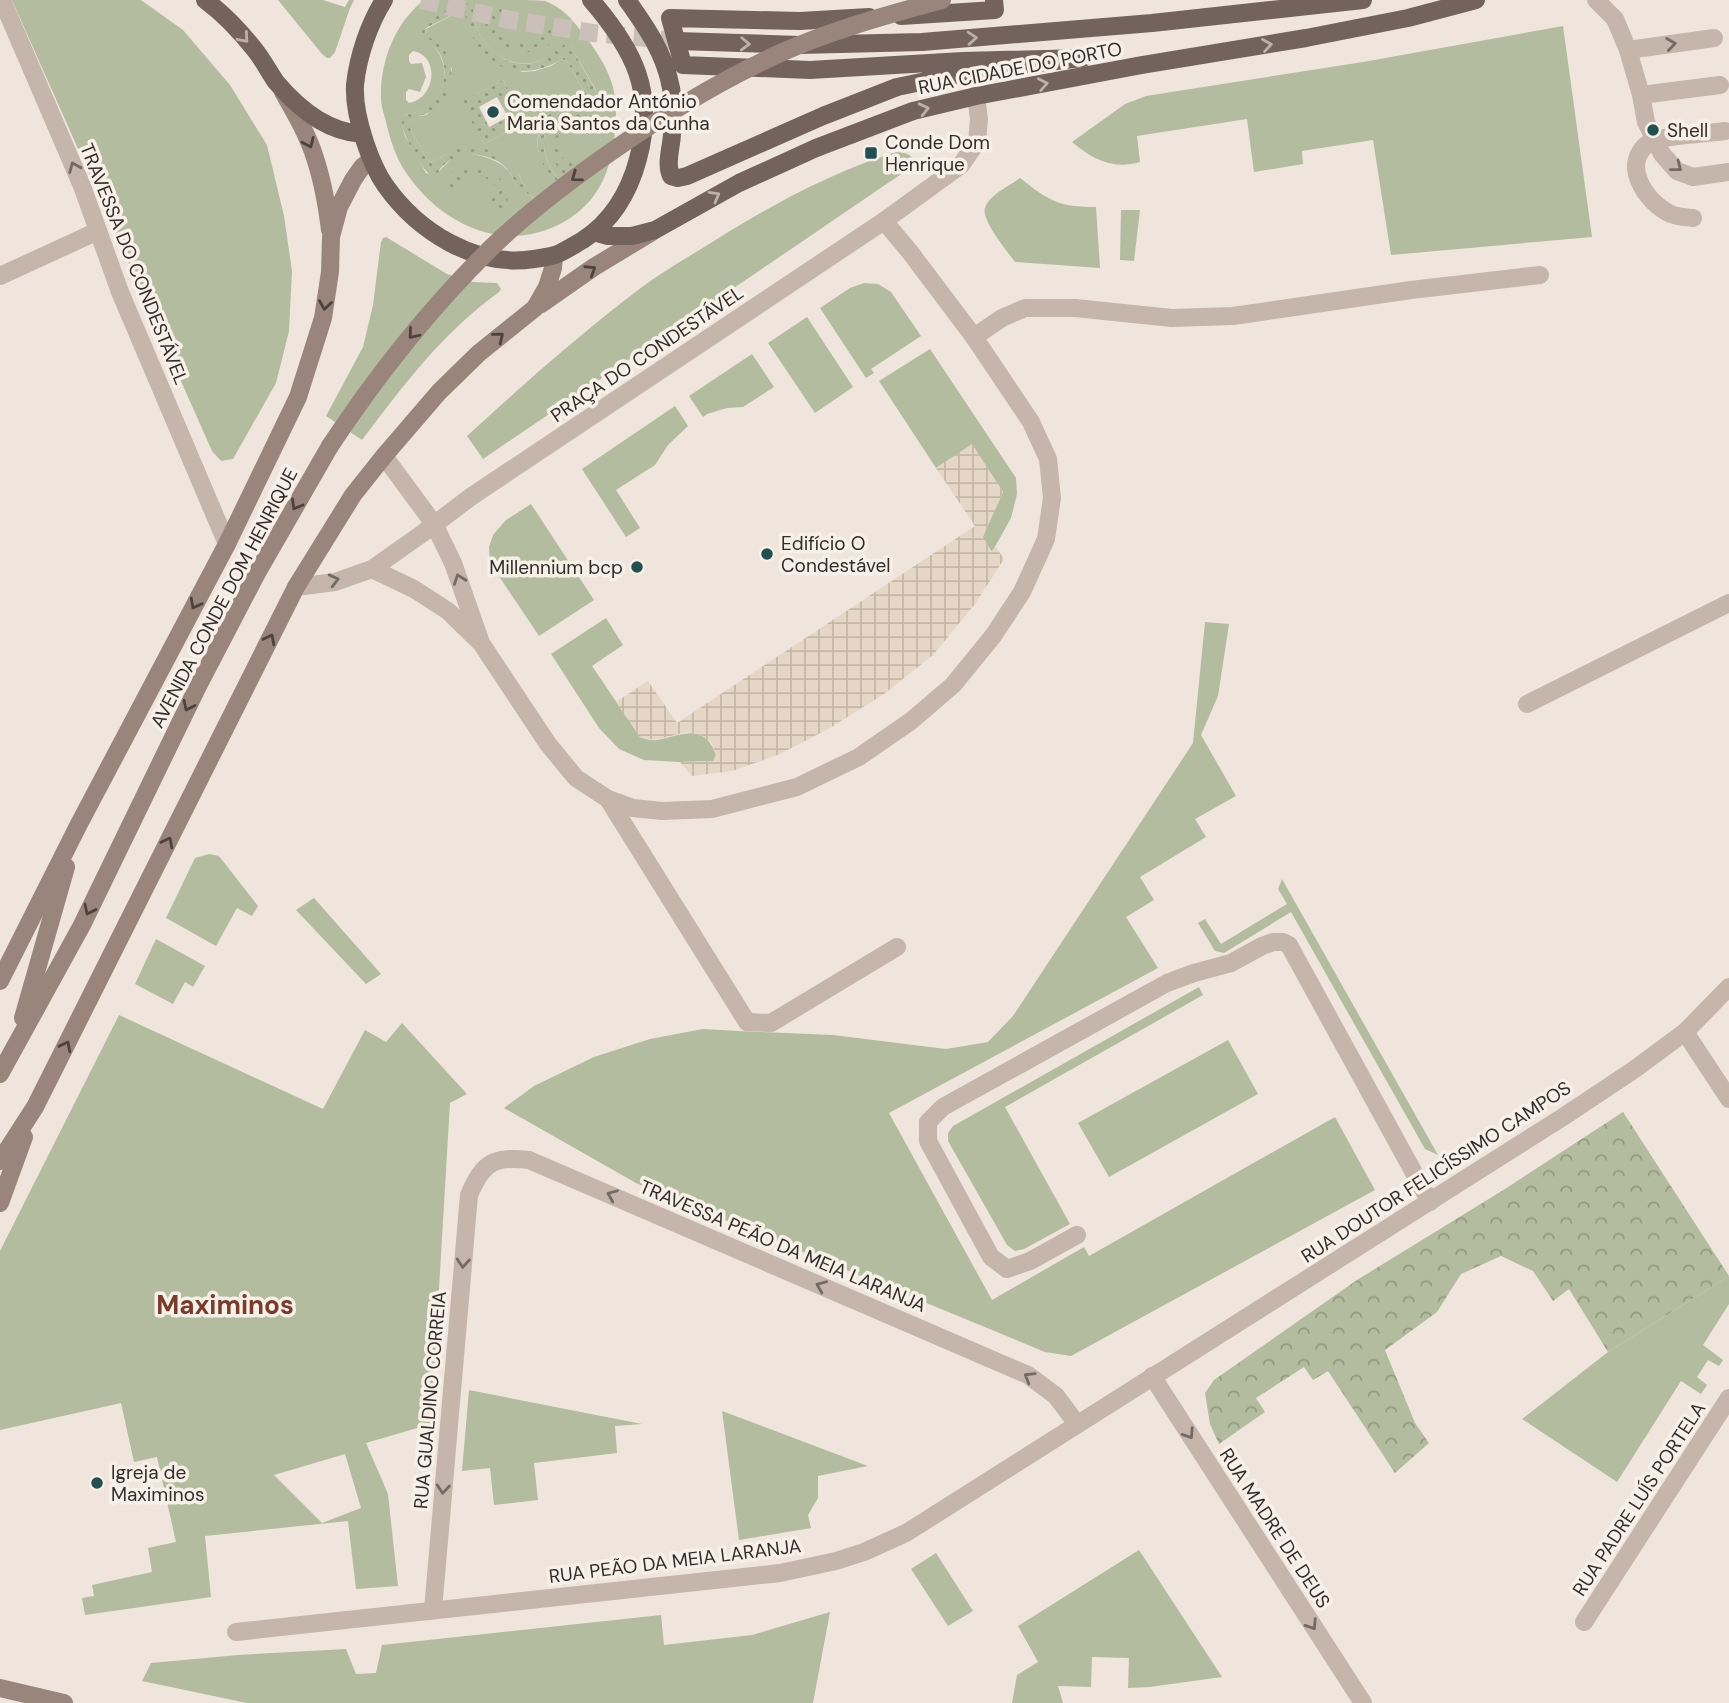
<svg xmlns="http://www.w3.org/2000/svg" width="1729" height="1703" viewBox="0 0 1729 1703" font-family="'DM Sans',sans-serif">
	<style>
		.grass { fill: #b3bc9e; fill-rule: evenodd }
		.forest { fill: url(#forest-crowns) }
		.garden { fill: url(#garden-dots); fill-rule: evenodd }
		.plaza { fill: url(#plaza-grid) }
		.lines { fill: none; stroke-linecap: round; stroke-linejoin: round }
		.primary-tunnel { stroke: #cac0b9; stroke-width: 18; stroke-dasharray: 18 9; stroke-linecap: butt }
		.lane { stroke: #c5b5aa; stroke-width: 18 }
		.street { stroke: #c5b5aa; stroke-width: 18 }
		.secondary { stroke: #99857c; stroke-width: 18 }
		.primary { stroke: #74635c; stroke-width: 18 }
		.secondary-bridge { stroke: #99857c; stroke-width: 18 }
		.oneway { stroke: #bcb1a9 }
		.oneway2 { stroke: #756a63 }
		.oneway3 { stroke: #4d423e }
		.poi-dot { fill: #234f50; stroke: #f7f0e8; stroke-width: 2.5 }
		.labels { text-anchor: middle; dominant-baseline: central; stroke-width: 7; stroke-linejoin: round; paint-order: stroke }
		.street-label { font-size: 19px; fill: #342c29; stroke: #f7f0e8 }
		.poi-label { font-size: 19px; fill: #342c29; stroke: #f7f0e8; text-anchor: start }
		.district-label { font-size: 26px; font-weight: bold; fill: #783b2c; stroke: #f7f0e8 }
	</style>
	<defs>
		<pattern id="forest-crowns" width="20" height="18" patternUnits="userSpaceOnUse" patternTransform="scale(1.75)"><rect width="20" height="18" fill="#b3bc9e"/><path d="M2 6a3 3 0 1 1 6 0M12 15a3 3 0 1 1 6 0" fill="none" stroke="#929981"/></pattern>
		<pattern id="garden-dots" width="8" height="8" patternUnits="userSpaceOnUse" patternTransform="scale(1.75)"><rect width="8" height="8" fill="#b3bc9e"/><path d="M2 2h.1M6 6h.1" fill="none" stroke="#929981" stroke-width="1.8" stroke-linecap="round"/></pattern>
		<pattern id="plaza-grid" width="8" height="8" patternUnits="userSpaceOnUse" patternTransform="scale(1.75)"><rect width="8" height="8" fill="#e5d6c5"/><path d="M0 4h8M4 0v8" fill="none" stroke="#c5b8a9"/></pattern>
	</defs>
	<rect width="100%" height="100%" fill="#efe5dd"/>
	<g class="grass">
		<path d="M12,0H141L183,30L230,85L267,145L284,216L292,271L289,331L276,383L233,459L221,461L212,451Z"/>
		<path d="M278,0H323L345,7L349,0H354L350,8L335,52L330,58H327L322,54Z"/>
		<path d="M424,0C454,0 484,0 514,0C524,0 536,0 545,1C563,8 570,17 581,31C593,46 605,63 611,81C621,107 615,159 601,184C591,204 572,220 551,228C494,252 434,218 403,168C394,153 389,135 385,118C383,112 381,105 381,98C380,61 395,23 424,0ZM469,2C472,11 474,20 477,29C487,55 518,72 544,59C553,55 559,47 567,44L571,47L596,90V95C589,102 580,99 571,104C537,122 537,154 560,182L532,204C507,184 521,167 481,156C474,154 466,153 459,155C448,159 442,171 433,175L426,173L405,136L402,126L405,115C413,113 425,111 432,105C446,93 448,66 438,52C432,44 425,38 418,31ZM413,51C441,56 435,99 409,103L406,100V92L409,89L420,92L426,77L422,63L411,64L409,61V55Z"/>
		<path d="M462,10L466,15L472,36L522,72L535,71L551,66L562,59L567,61L584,91L582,95C558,100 534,122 538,149C539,159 550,174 555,184L535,199L527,192L519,175L498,153H448L436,160L430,162L426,158L410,128V122L415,117L426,115L439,106L452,69L425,35L426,29ZM503,80L525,122L484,144L462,102Z"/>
		<path d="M1563,26L1592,237L1391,255L1373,140L1302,151L1303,164L1254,172L1247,119L1137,136L1140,162C1113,170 1092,159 1072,142L1125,104L1146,96L1363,62Z"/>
		<path d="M896,152C905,153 911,153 914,162L910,168L483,459L467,436C524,384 581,333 642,287C665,270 690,256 714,241C771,205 832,172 896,152Z"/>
		<path d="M1020,178C1049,201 1059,207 1096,207L1100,268L1015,262C1007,251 981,220 985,208C989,195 1009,186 1020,178Z"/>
		<path d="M1121,210H1140L1134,261L1120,260Z"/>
		<path d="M386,237L447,274L473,282L497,283L501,289L499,292C443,332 403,386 362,440L326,416L363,347L373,305L381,242L383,238Z"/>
		<path d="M864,283L878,284L891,292L921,336L871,369L874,373L866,378L820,308L850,288Z"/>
		<path d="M807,317L853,387L815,413L768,343Z"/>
		<path d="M930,349L1016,478L1017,494L1011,518L992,552L982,537L1003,492L972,445L936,468L879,381Z"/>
		<path d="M752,354L774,387L743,407L727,408L707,414L703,417L689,396Z"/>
		<path d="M675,406L688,426L668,445L655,465L616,490L640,528L626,537L582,469Z"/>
		<path d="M531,504L594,600L539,636L490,563L489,547L493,535L506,520Z"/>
		<path d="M606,618L623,645L592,666L640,737C646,739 651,741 657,740C683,735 704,722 716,755L714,761L680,762L644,760L619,749L599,728L551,654Z"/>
		<path d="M1205,622L1229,624L1218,696L1201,735L1236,796L1195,819L1206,837L1140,877L1154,900L1126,917L1158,968L889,1113L992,1300L1084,1247L1089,1256L1335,1117L1375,1190L1071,1356L1045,1352L636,1183L504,1108L534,1086L594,1057L650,1039L703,1029L738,1031L833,1035L946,1049L988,1042L1013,1016L1193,743Z"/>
		<path d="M209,854L219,856L258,906L252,916L237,908L216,946L166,918L195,858Z"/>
		<path d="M1282,879L1438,1155L1425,1149L1291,912L1224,953L1215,951L1198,923L1205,919L1221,944L1287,904L1278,889Z"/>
		<path d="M314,898L381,974L366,984L296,910Z"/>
		<path d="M156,939L205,966L193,987L185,982L173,1004L135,984Z"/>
		<path d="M1199,987L1203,995L1005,1107L1070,1224L1024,1249L1015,1251L1007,1245L948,1141V1133L953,1126Z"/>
		<path d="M119,1015L323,1109L365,1030L386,1042L402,1023L467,1094L450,1103L431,1424L366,1443L388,1494L398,1586L356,1589L348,1521L205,1536L211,1597L85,1615L82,1598L94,1596L92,1585L152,1572L148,1548L176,1542L157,1457L134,1462L121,1403L0,1430V1251ZM345,1454L361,1508L322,1523L274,1475Z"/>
		<path d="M1228,1040L1258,1094L1109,1177L1078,1123Z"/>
		<path d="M1729,1276V1304L1703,1345L1723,1360L1719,1366L1708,1360L1697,1377L1707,1385L1701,1394L1681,1381L1617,1482L1522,1419L1608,1352Z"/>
		<path d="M469,1390L642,1424L615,1426L617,1453L534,1463L538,1500L494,1505L490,1468L462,1471Z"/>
		<path d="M722,1411L868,1466L818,1476V1498L808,1515L811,1528L739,1540Z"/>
		<path d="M1139,1550L1222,1677L1150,1687L1128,1688L1129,1658L1092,1657L1091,1687L1058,1686L1063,1703H1012L1017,1675L1038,1662L1018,1626Z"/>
		<path d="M936,1553L973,1611L948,1626L911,1569Z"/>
		<path d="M830,1612L813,1703H247L142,1681L151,1663L238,1655L346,1649L356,1674L376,1673L382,1645L661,1615L664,1645L752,1635Z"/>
	</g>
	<path class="forest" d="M1623,1112L1729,1276L1608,1352L1569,1289L1553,1301L1533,1271L1501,1256L1461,1274L1437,1312L1385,1350L1415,1423L1429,1443L1395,1473L1328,1371L1313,1380L1304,1367L1256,1398L1265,1412L1219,1444L1210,1424L1205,1393L1214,1380L1357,1280L1505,1189Z"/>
	<g class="garden">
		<path d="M463,1L469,2L473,5C471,37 500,69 533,63C547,60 555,49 567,43L571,47L596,91V95C589,102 580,100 571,104C537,122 537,154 560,182L532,204C514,196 518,170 495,160C475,151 455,152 440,169C438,172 437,176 432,175C424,175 403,134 402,125C402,120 403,119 405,115C413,113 424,111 431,105C445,94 448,69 440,54C435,45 426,43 419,36L418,31L422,24ZM462,10C468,18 468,27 472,36C489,74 529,80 562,59L567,61L584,91L582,95C557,100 535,122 538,149C539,162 549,173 555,184L535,199C525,193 523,181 517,172C512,165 506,156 498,153C489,148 464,146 455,149C446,153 439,160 430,162L426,158L410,128V122C418,114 431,115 439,106C453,91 456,64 443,48C438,42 432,39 425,35L426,28Z"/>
		<path d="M490,6H497L503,9C505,21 498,20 496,29C507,40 518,46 534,42L537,28H550C568,64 473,61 486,10Z"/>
		<path d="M503,80L525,122L484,144L461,102ZM497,97L508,117L489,127L479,107Z"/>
		<path d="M582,113L590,115L593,119L591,129L586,131L580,129L576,126L572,125C563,134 558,147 563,159L576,162L578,167L565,176C542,154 554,123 582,113Z"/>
		<path d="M469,166C490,168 514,180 506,206C500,210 497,209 491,205L490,200L498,188C488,178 478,172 464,175L460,188L456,189L449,187L447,181C450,170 459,168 469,166Z"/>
	</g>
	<path class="plaza" d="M972,444L1003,492L983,537L991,551L996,547L1004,559L975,604L933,655L884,694L830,728L780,754L732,771L692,776L680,762L713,761L716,755L711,742L699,734L687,732L654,740L640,737L616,702L648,681L677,723L975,526L936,468Z"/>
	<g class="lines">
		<path class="primary-tunnel" d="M421,0L505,19L593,33L677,41"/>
		<g class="lane">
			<path d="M1596,0L1615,19L1628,50L1641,95L1646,122L1662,154L1677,171L1693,177L1729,172"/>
			<path d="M1628,50L1714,38"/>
			<path d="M1641,95L1720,85"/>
			<path d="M1693,218C1686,217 1677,217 1671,214C1646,203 1619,163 1650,142C1661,136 1710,133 1725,131"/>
			<path d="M974,337L1002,318L1025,308H1075L1172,318L1233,316L1411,290L1540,275"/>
			<path d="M1527,704L1729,603"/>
			<path d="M608,799L747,1022L771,1023L897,947"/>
			<path d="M1077,1235L1030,1261L1007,1269L991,1257L928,1141V1122L943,1107L1167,983L1194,973L1231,963L1262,946L1273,942H1283L1289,945L1430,1202"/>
		</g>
		<g class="street">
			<path d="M2,0L82,186L120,292L227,544"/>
			<path d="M0,276L98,231"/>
			<path d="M384,456L434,524L453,563L480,640"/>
			<path d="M372,569L414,589L448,611L481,643L548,744L576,778L608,799L633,808L662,811L712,809L797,787L859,757L911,721L953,685L993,636L1022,592L1046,539L1052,498L1048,459L1031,422L974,337L910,252L884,221"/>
			<path d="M296,587L335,582L372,569L423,533L472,496L884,221L961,165L977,142L979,119L976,96"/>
			<path d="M1685,1032L1729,1099"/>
			<path d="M1152,1376L1363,1703"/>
			<path d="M433,1610L469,1195C483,1162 494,1156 529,1160L1028,1375L1056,1396L1077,1424"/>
			<path d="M1584,1622L1729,1398"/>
			<path d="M236,1632L780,1573L836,1561L864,1552L906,1533L1563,1117L1635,1069L1685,1032L1729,987"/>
		</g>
		<g class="secondary">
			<path d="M283,92C295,113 308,135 315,158C323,182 327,206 330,230"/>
			<path d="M541,304L594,267L652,232"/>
			<path d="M0,981L79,824L227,544L298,397L323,318L330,272L331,237L339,207L353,180L362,167L371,160"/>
			<path d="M23,1018L66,867"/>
			<path d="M0,1074L82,925L198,686L257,573L330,446"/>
			<path d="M0,1161L35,1107L296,587L353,495L384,456L439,392L479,353L535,308L547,287L553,268L554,256"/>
			<path d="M0,1203L24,1137"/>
			<path d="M0,1688L64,1703"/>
		</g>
		<g class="primary">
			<path d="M205,0C224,14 240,31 255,50C263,60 269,72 276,82C298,108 327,132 362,134"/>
			<path d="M384,0C369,24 358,56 355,85C354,103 359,124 365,142C370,157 376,172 385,185C418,232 476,268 534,259C541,258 548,257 555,255C564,252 574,245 583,240C612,221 629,193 638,159C656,92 634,50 591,0"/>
			<path d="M627,0C647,28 665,54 671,88C674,102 672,118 672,133C672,146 665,163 671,176L678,178L687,176L823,116L897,87L984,69L1083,58L963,61L810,70L683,65L670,18L800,21L869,17"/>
			<path d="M901,16L995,10L994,0"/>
			<path d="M677,41L799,45L922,42L1152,23L1363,0"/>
			<path d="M594,232L608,236H632L655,230L739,183L816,148L913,111L976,96L1142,65L1306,38L1408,18L1476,0"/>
		</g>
		<path class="secondary-bridge" d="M330,446C377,375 430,308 491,248C524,216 560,188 598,161C654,121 713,84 776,55C829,31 886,15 942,0"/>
	</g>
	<defs><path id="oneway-chevron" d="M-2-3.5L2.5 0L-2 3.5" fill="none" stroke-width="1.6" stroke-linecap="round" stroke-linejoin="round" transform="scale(1.75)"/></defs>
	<g class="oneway">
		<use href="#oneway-chevron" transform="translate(244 38) rotate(49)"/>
		<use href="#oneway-chevron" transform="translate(972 38) rotate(-4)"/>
		<use href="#oneway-chevron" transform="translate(745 44) rotate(2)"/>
		<use href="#oneway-chevron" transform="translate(1267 45) rotate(-9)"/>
		<use href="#oneway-chevron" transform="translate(1043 84) rotate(-11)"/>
		<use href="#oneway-chevron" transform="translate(924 109) rotate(-14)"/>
		<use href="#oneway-chevron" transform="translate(715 196) rotate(-29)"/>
	</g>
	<g class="oneway2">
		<use href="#oneway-chevron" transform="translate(1671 44) rotate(-8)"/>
		<use href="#oneway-chevron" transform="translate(74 167) rotate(-113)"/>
		<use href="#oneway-chevron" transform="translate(1677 167) rotate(38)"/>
		<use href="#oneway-chevron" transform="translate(459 579) rotate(-110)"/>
		<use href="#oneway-chevron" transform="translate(334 580) rotate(-14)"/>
		<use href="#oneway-chevron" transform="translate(612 1195) rotate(-157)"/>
		<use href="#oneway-chevron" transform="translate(463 1263) rotate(95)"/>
		<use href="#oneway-chevron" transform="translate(821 1286) rotate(-157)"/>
		<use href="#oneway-chevron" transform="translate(1029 1377) rotate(-149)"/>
		<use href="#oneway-chevron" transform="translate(1189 1434) rotate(57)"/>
		<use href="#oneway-chevron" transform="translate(443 1489) rotate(95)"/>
		<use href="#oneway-chevron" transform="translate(1312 1625) rotate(57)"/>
	</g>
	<g class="oneway3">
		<use href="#oneway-chevron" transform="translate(309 143) rotate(66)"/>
		<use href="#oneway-chevron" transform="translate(576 177) rotate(144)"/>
		<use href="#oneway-chevron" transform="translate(591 270) rotate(-33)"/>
		<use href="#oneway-chevron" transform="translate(325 305) rotate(98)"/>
		<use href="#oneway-chevron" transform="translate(413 334) rotate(130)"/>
		<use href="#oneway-chevron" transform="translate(499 337) rotate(-39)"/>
		<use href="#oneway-chevron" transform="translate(296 505) rotate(120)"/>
		<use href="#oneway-chevron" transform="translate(195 604) rotate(118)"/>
		<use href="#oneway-chevron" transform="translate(270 639) rotate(-63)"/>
		<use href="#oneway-chevron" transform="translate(188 706) rotate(116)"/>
		<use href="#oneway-chevron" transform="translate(168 842) rotate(-63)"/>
		<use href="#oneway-chevron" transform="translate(89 910) rotate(116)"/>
		<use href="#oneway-chevron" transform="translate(66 1046) rotate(-63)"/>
	</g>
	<g class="poi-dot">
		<circle cx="493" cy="112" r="7"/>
		<circle cx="1653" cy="130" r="7"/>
		<rect x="864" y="146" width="14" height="14" rx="3.5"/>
		<circle cx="767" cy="554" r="7"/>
		<circle cx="637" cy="567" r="7"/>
		<circle cx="97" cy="1483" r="7"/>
	</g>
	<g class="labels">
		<g class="street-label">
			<text transform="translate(1020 68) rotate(-11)">RUA CIDADE DO PORTO</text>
			<text transform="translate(134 264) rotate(68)">TRAVESSA DO CONDESTÁVEL</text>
			<text transform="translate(647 354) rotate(-34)">PRAÇA DO CONDESTÁVEL</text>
			<text transform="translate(224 598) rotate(-62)">AVENIDA CONDE DOM HENRIQUE</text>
			<text transform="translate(1436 1172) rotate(-33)">RUA DOUTOR FELICÍSSIMO CAMPOS</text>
			<text transform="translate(783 1246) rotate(23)">TRAVESSA PEÃO DA MEIA LARANJA</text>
			<text transform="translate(430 1400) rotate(-85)">RUA GUALDINO CORREIA</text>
			<text transform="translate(1639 1499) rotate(-57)">RUA PADRE LUÍS PORTELA</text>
			<text transform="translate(1275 1528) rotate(57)">RUA MADRE DE DEUS</text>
			<text transform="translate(675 1561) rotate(-7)">RUA PEÃO DA MEIA LARANJA</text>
		</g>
		<g class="poi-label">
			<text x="507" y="101">Comendador António<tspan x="507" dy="22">Maria Santos da Cunha</tspan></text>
			<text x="1667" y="130">Shell</text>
			<text x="885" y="142">Conde Dom<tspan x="885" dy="22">Henrique</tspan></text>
			<text x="781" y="543">Edifício O<tspan x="781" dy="22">Condestável</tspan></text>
			<text x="623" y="567" text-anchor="end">Millennium bcp</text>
			<text x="111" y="1472">Igreja de<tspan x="111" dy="22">Maximinos</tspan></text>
		</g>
		<g class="district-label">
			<text x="225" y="1305">Maximinos</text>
		</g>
	</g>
</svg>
